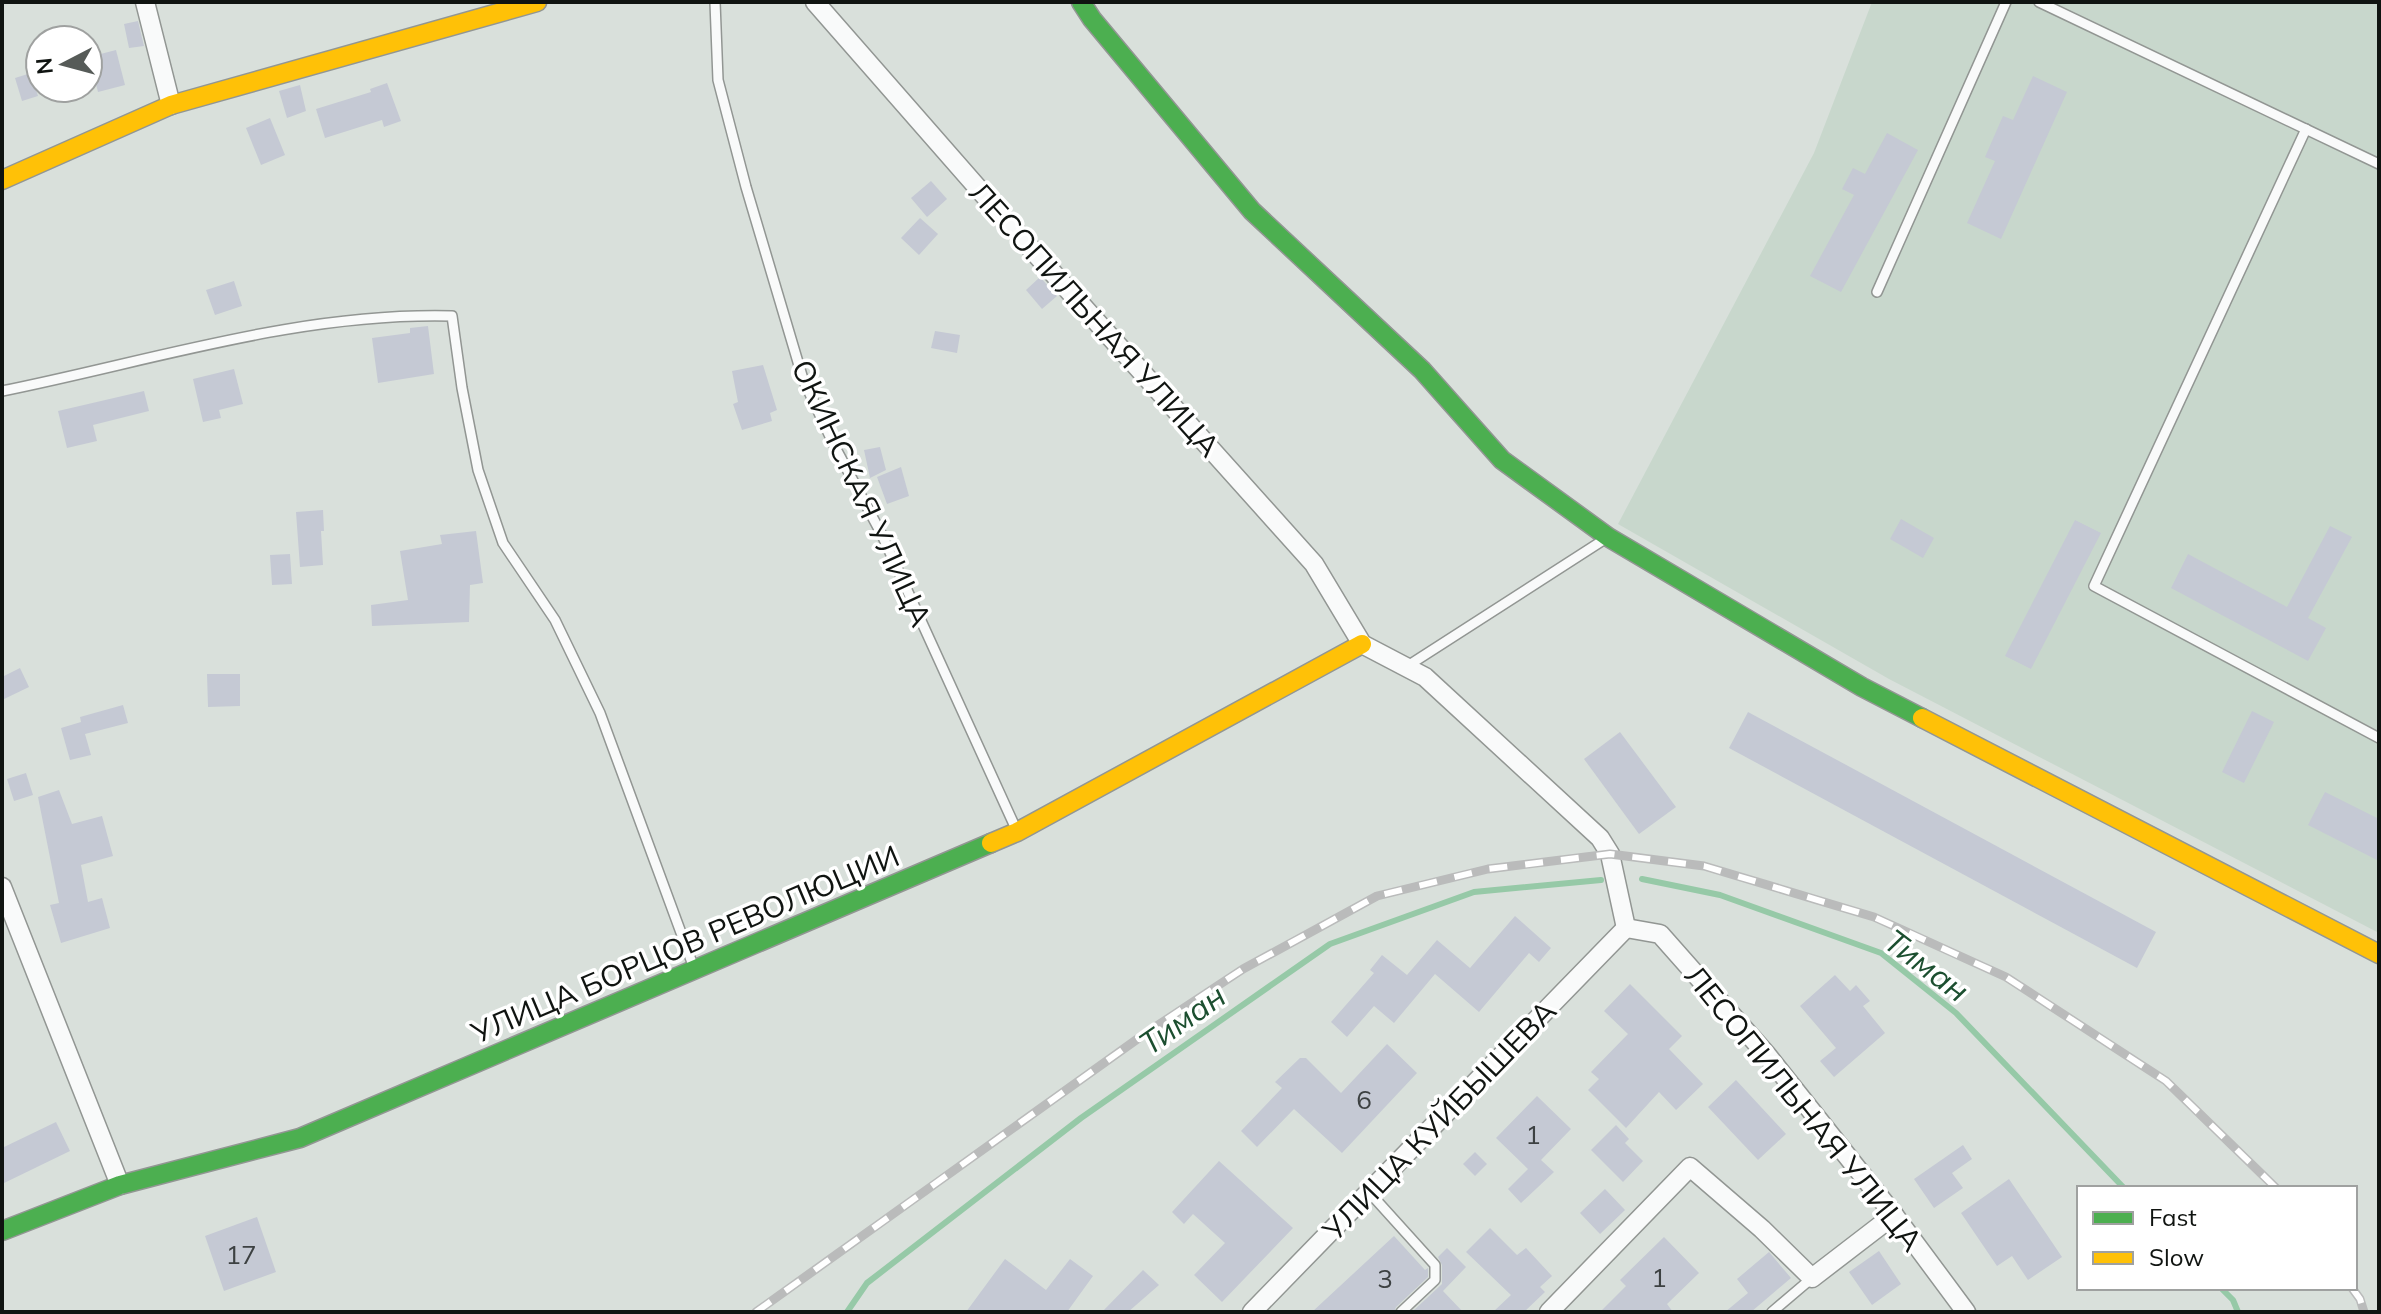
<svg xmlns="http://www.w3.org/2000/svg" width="2381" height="1314" viewBox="0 0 2381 1314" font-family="Mulish,sans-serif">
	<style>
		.built { fill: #c8d7cc }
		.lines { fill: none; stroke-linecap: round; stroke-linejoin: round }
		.stream { stroke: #96c9a7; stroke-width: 6 }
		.building { fill: #c5c9d4 }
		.lane-casing { stroke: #929693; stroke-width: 12 }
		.street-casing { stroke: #929693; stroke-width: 21 }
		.fast-casing { stroke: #929693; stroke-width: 21 }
		.slow-casing { stroke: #929693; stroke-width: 21 }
		.lane { stroke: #f9fafa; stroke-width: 9 }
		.street { stroke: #f9fafa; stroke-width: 18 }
		.fast { stroke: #4caf50; stroke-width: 18 }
		.slow { stroke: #ffc107; stroke-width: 18 }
		.rail-casing { stroke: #babbbb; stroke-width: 9 }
		.rail { stroke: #fff; stroke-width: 6; stroke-dasharray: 18; stroke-linecap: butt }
		.labels { text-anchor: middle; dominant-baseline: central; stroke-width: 7; stroke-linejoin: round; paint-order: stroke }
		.number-label { font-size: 26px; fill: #3d4142 }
		.street-label { font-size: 30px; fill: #101411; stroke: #fff }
		.water-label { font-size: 32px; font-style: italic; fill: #1c4f30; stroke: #fff }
	</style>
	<rect width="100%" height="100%" fill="#d9e0db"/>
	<path class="built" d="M1872,2H2379V933L1889,679L1618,524L1814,153Z"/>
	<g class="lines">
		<g class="stream">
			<path d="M1642,879L1720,895L1881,953L1956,1013L2124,1188"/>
			<path d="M2221,1288L2233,1300L2238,1312"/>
			<path d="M847,1312L867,1283L1081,1118L1330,944L1474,892L1601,880"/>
		</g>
	</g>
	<g class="building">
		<path d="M138,21L144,46L129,48L124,24Z"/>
		<path d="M116,50L125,85L98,92L89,57Z"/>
		<path d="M31,73L38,96L22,101L15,78Z"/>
		<path d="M2033,76L2067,92L2001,239L1967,223L1995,161L1985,157L2003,116L2013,120Z"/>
		<path d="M387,83L401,121L384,127L382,120L325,138L316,109L371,92L370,89Z"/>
		<path d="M300,85L306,111L287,118L279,91Z"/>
		<path d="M270,118L285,155L261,165L246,128Z"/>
		<path d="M1887,133L1918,150L1841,292L1810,276L1854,195L1842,189L1853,168L1865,174Z"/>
		<path d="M931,181L947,199L927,217L911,198Z"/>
		<path d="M920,218L938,234L919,255L901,238Z"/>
		<path d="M1040,277L1057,296L1042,309L1026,290Z"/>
		<path d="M234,281L242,306L215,315L206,290Z"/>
		<path d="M428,326L434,374L378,383L372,338L410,333V328Z"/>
		<path d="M935,331L960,335L957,353L931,348Z"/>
		<path d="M763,365L777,410L770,413L772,421L742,430L733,404L738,402L732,371Z"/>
		<path d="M234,369L243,404L219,410L221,418L203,422L193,379Z"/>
		<path d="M144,391L149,411L93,425L97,441L67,448L58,411Z"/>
		<path d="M880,447L886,470L870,478L864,450Z"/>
		<path d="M901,467L909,496L887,504L877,477Z"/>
		<path d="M323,510L324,531H321L323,565L300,567L296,512Z"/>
		<path d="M1901,519L1934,538L1923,558L1890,539Z"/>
		<path d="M2075,520L2101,533L2031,669L2005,656Z"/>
		<path d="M2330,526L2352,537L2308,618L2326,628L2308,661L2171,588L2188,554L2287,607Z"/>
		<path d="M476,531L483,583L470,585L469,622L372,626L371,605L408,600L400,551L442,544L440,535Z"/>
		<path d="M290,554L292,584L272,585L270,555Z"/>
		<path d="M20,668L29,687L2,700V677Z"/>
		<path d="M207,674H240V706L208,707Z"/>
		<path d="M123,705L128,723L85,734L91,755L70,760L61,728L81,722L80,717Z"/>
		<path d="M2252,711L2274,722L2244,783L2222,772Z"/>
		<path d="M1748,712L2156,932L2137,968L1729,748Z"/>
		<path d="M1620,732L1676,807L1639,834L1584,759Z"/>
		<path d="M26,773L33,795L14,801L7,779Z"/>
		<path d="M59,790L72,824L102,816L113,856L81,865L88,902L102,898L110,928L61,943L50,905L59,903L38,797Z"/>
		<path d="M2325,792L2379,819V861L2308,825Z"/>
		<path d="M1515,916L1551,948L1539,962L1529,953L1479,1012L1435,974L1394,1023L1374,1006L1347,1037L1331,1022L1374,973L1370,970L1382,955L1407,975L1437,940L1470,968Z"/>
		<path d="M1835,975L1850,991L1856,985L1870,1001L1863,1006L1885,1033L1834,1077L1820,1061L1836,1048L1800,1006Z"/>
		<path d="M1630,984L1682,1036L1669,1049L1703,1084L1676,1110L1659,1092L1626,1128L1588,1090L1599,1079L1591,1072L1628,1034L1604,1011Z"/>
		<path d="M1387,1044L1417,1073L1342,1153L1294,1109L1257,1147L1241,1131L1282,1088L1275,1082L1300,1058H1306L1341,1093Z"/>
		<path d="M1736,1080L1786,1134L1758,1160L1708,1107Z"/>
		<path d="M1537,1096L1571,1129L1541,1160L1554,1172L1521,1203L1508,1189L1528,1169L1496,1138Z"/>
		<path d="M56,1122L70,1151L2,1184V1148Z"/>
		<path d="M1616,1125L1629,1139L1625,1143L1643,1161L1623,1182L1591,1150Z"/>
		<path d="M1963,1145L1972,1159L1952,1173L1963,1188L1934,1208L1914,1179Z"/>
		<path d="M1475,1152L1487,1164L1475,1176L1463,1164Z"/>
		<path d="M1219,1161L1293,1228L1222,1302L1194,1275L1225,1243L1193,1214L1184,1224L1172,1212Z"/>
		<path d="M2009,1179L2062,1257L2028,1280L2012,1256L1997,1266L1961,1213Z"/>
		<path d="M1605,1189L1625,1210L1600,1234L1580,1213Z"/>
		<path d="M257,1217L276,1272L224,1291L205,1236Z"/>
		<path d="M1490,1228L1517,1255L1526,1248L1552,1276L1540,1287L1545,1292L1524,1312H1493L1511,1295L1466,1252Z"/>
		<path d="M1394,1236L1425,1270L1428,1268V1277L1396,1307L1394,1312H1312Z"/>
		<path d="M1664,1237L1699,1273L1667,1304L1673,1312H1600L1626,1286L1620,1280Z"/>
		<path d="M1447,1248L1466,1267L1443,1291L1463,1312H1412L1442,1284V1265L1438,1257Z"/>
		<path d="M1879,1251L1901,1284L1872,1305L1849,1272Z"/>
		<path d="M1769,1252L1791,1278L1751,1312H1725L1748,1293L1737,1279Z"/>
		<path d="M1005,1259L1046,1290L1070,1259L1093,1276L1067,1312H966Z"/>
		<path d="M1143,1270L1159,1285L1128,1312H1102Z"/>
	</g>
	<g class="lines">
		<g class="lane-casing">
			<g id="lane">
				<path d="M715,2L718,80L746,187L803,379L834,445L882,535L1016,829"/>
				<path d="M2039,2L2379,164"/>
				<path d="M2306,129L2094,586L2379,738"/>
				<path d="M1877,292L2006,2"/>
				<path d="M2,391C151,361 299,312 452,316L462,388L478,470L503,543L555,620L600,713L694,968"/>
				<path d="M1406,667L1605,539"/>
				<path d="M1369,1192L1435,1265V1280L1401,1312"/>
				<path d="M1772,1312L1812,1278"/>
			</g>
		</g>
		<g class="street-casing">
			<g id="street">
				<path d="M145,2L171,105"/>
				<path d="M815,2L1026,243L1314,564L1362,644L1425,677L1600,838L1610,854L1626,928"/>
				<path d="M2,887L120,1185"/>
				<path d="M1626,928L1660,934L1767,1055L1894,1215L1966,1312"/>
				<path d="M1252,1312L1626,928"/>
				<path d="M1549,1312L1690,1167L1762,1229L1812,1278L1894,1215"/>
			</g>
		</g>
		<g class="fast-casing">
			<g id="fast">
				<path d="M1081,2L1092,19L1252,211L1422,370L1502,460L1608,537L1862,687L1922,718"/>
				<path d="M2,1231L120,1185L300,1138L991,843"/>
			</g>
		</g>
		<g class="slow-casing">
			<g id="slow">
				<path d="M2,180L171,105L537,2"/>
				<path d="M1922,718L2379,954"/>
				<path d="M991,843L1017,832L1362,644"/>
			</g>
		</g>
		<use href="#lane" class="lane"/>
		<use href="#street" class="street"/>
		<use href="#fast" class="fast"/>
		<use href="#slow" class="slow"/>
		<g class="rail-casing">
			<g id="rail">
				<path d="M2352,1288L2360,1299L2364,1312"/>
				<path d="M756,1312L1143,1035L1243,969L1377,896L1488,869L1610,854L1704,866L1874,917L2006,977L2166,1081L2276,1188"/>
			</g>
		</g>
		<use href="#rail" class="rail"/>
	</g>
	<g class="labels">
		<g class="number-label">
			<text x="1364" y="1099">6</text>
			<text x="1533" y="1134">1</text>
			<text x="241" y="1254">17</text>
			<text x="1659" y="1277">1</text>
			<text x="1385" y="1278">3</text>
		</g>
		<g class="street-label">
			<text transform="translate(1095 319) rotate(48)">ЛЕСОПИЛЬНАЯ УЛИЦА</text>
			<text transform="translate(862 493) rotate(65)">ОКИНСКАЯ УЛИЦА</text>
			<text transform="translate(685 944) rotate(-23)">УЛИЦА БОРЦОВ РЕВОЛЮЦИИ</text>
			<text transform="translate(1804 1108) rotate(51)">ЛЕСОПИЛЬНАЯ УЛИЦА</text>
			<text transform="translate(1439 1120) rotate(-46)">УЛИЦА КУЙБЫШЕВА</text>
		</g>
		<g class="water-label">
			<text transform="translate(1927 965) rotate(37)">Тиман</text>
			<text transform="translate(1182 1019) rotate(-35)">Тиман</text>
		</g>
	</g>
	<rect width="2381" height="1314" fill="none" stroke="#101411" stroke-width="8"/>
	<rect x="2077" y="1186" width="280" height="104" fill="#ffffff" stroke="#9fa1a0" stroke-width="2"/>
	<rect x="2093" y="1212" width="40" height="12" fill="#4caf50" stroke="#9fa1a0" stroke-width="2"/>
	<text x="2149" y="1226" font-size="24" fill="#101411">Fast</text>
	<rect x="2093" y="1252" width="40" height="12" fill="#ffc107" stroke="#9fa1a0" stroke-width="2"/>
	<text x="2149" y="1266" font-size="24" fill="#101411">Slow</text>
	<g transform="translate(64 64) rotate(264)"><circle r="38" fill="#ffffff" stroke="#9fa1a0" stroke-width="2"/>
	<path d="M0-6L14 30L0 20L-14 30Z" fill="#565b58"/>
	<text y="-12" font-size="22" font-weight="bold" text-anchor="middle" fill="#101411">N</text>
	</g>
</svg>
